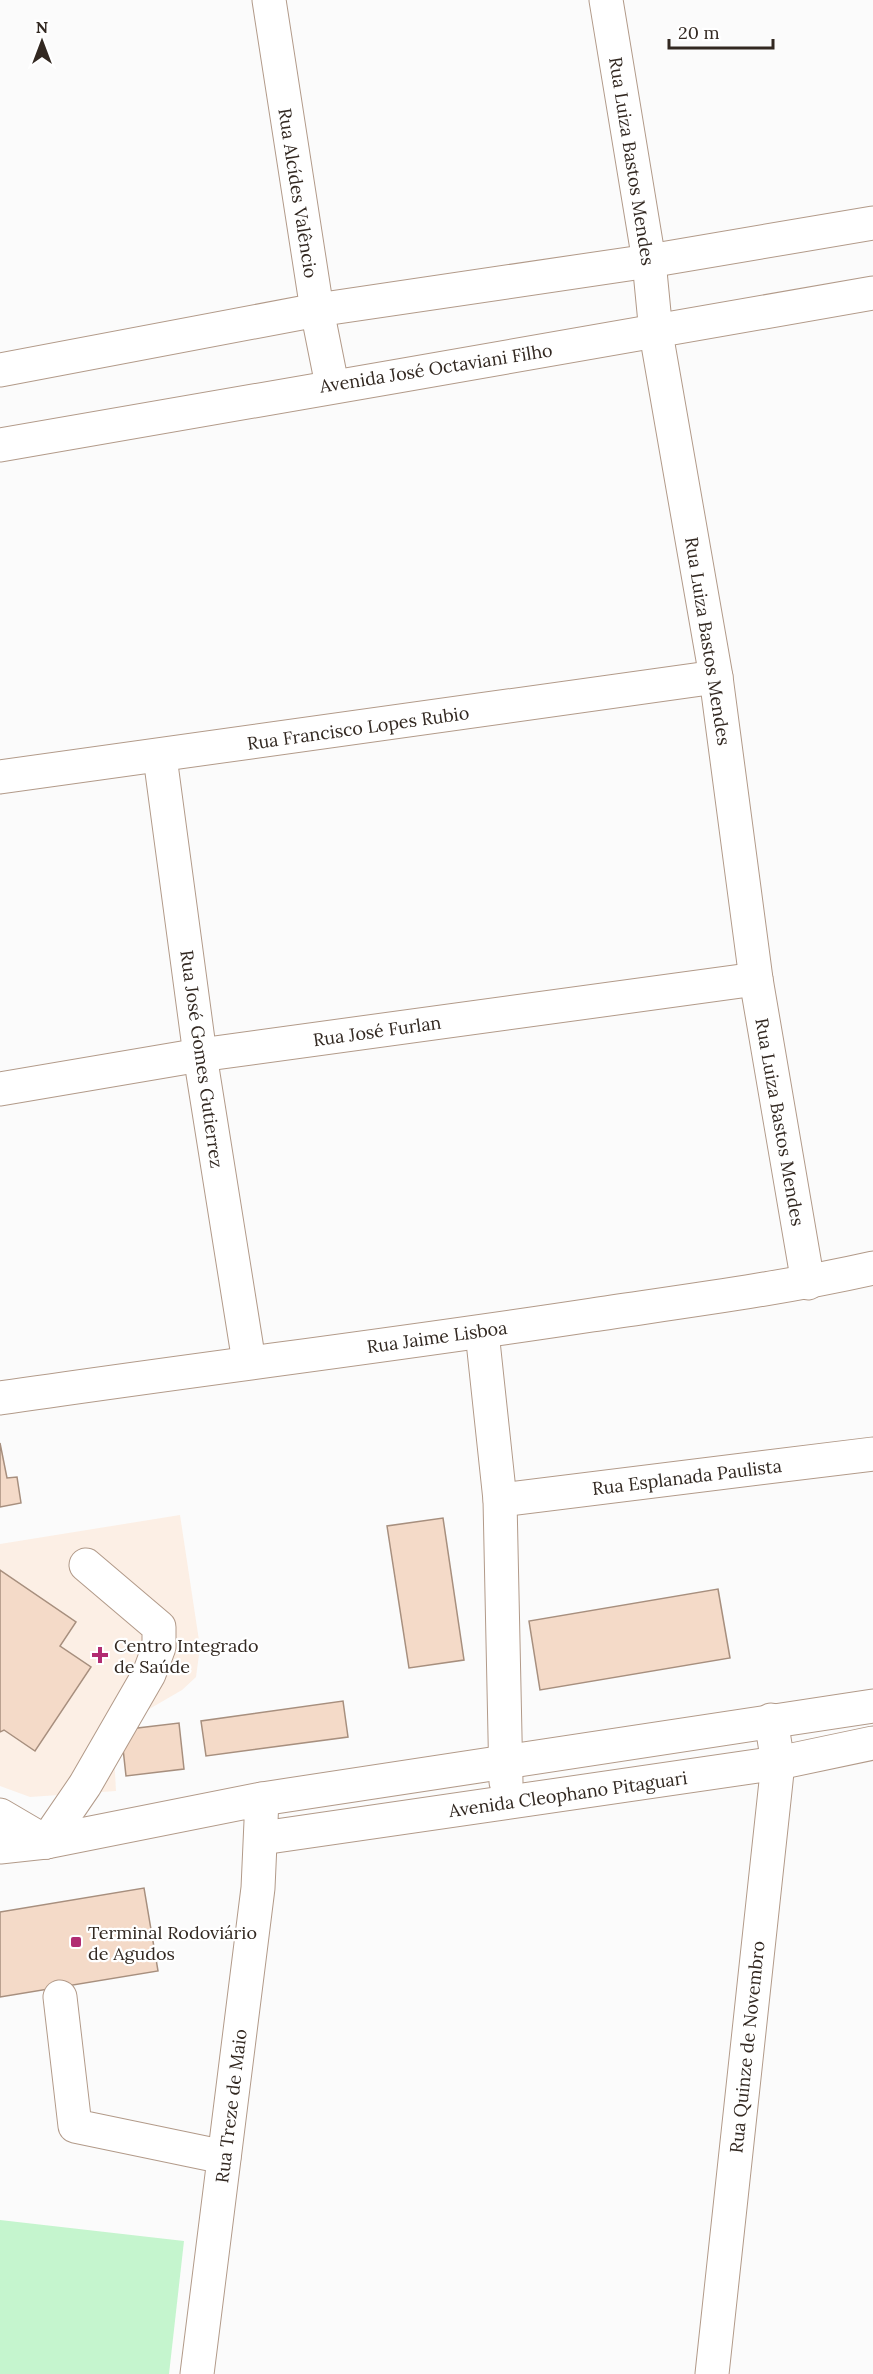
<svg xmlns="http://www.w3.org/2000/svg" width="873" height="2374" viewBox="0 0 873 2374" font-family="Lora,serif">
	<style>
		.built { fill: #fcefe5 }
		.green { fill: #c5f5ce }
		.building { fill: #f4dac8; stroke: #a78f7e; stroke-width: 1.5 }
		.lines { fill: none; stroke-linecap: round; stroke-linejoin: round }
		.minor-casing { stroke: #b29a89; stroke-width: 35 }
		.major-casing { stroke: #b29a89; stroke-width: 35 }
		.minor { stroke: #fff; stroke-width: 33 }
		.major { stroke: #fff; stroke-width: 33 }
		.poi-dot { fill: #b12c72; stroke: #fff; stroke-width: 2 }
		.labels { text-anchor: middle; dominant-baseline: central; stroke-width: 4.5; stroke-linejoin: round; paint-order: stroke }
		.street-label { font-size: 18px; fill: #322821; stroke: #fff }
		.poi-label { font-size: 18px; fill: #322821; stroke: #fff; text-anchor: start }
	</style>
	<rect width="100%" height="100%" fill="#fbfbfb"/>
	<path class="built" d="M180,1515L200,1647L196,1677L182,1690L120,1726L113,1735L116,1791L30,1797L0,1786V1544Z"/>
	<path class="green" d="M0,2220L184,2241L169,2374H0Z"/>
	<g class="building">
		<path d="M0,1443L7,1478L17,1477L21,1503L0,1507Z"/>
		<path d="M443,1518L464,1660L409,1668L387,1526Z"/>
		<path d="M0,1570L76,1622L60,1646L91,1667L35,1751L4,1730L0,1732Z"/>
		<path d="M718,1589L730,1658L540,1690L529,1621Z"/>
		<path d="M343,1701L348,1737L206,1756L201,1721Z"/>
		<path d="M179,1723L184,1769L126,1776L121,1730Z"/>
		<path d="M144,1888L158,1971L0,1997V1912Z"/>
	</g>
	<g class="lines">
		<g class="minor-casing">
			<g id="minor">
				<path d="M269,0L317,310L332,385"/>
				<path d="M606,0L649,261L656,333L716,677L756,979L808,1283"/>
				<path d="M0,370L317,310L649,261L873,223"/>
				<path d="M0,445C291,393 582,346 873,293"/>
				<path d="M160,757L200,1055L249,1362"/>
				<path d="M0,777L716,677"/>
				<path d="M0,1089L200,1055L756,979"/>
				<path d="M482,1332L500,1500L506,1782"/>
				<path d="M0,1398C197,1369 395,1345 592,1315C686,1301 780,1289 873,1268"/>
				<path d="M500,1500L873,1454"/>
				<path d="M262,1799L873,1706"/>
				<path d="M262,1838L778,1763L873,1743"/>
				<path d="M46,1842L85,1785L149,1674L159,1647V1627L86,1565"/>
				<path d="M60,1997L75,2126L224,2157"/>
				<path d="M712,2374L778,1763L771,1720"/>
			</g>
		</g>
		<g class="major-casing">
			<g id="major">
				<path d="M0,1815L46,1842"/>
				<path d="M0,1847L46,1842L262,1799L258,1888L197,2374"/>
			</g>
		</g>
		<use href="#minor" class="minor"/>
		<use href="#major" class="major"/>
	</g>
	<g class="poi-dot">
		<path d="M97 1646h6v6h6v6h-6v6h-6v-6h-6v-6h6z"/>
		<rect x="70" y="1936" width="12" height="12" rx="3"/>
	</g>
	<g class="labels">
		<g class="street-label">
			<text transform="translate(632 161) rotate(81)">Rua Luiza Bastos Mendes</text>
			<text transform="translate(298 193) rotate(81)">Rua Alcídes Valêncio</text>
			<text transform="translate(436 368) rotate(-9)">Avenida José Octaviani Filho</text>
			<text transform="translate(708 641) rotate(81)">Rua Luiza Bastos Mendes</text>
			<text transform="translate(358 728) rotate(-8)">Rua Francisco Lopes Rubio</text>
			<text transform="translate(377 1031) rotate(-8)">Rua José Furlan</text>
			<text transform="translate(202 1059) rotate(82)">Rua José Gomes Gutierrez</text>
			<text transform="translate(780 1122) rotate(80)">Rua Luiza Bastos Mendes</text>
			<text transform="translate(437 1337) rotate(-8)">Rua Jaime Lisboa</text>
			<text transform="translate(687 1477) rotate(-7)">Rua Esplanada Paulista</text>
			<text transform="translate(568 1794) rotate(-8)">Avenida Cleophano Pitaguari</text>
			<text transform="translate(747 2047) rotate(-84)">Rua Quinze de Novembro</text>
			<text transform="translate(231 2106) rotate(-83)">Rua Treze de Maio</text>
		</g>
		<g class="poi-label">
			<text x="114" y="1645">Centro Integrado<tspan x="114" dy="21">de Saúde</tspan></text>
			<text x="88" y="1932">Terminal Rodoviário<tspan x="88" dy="21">de Agudos</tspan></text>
		</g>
	</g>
	<g transform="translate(42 42)" stroke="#ffffff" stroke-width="4.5" paint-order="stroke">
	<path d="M0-4.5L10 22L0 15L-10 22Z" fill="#322821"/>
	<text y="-9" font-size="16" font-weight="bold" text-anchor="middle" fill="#322821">N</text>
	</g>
	<path d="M669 39v9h104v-9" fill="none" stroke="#322821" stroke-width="3"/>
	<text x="678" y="39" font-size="18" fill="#322821" stroke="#ffffff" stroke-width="4.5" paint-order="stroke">20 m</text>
</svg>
